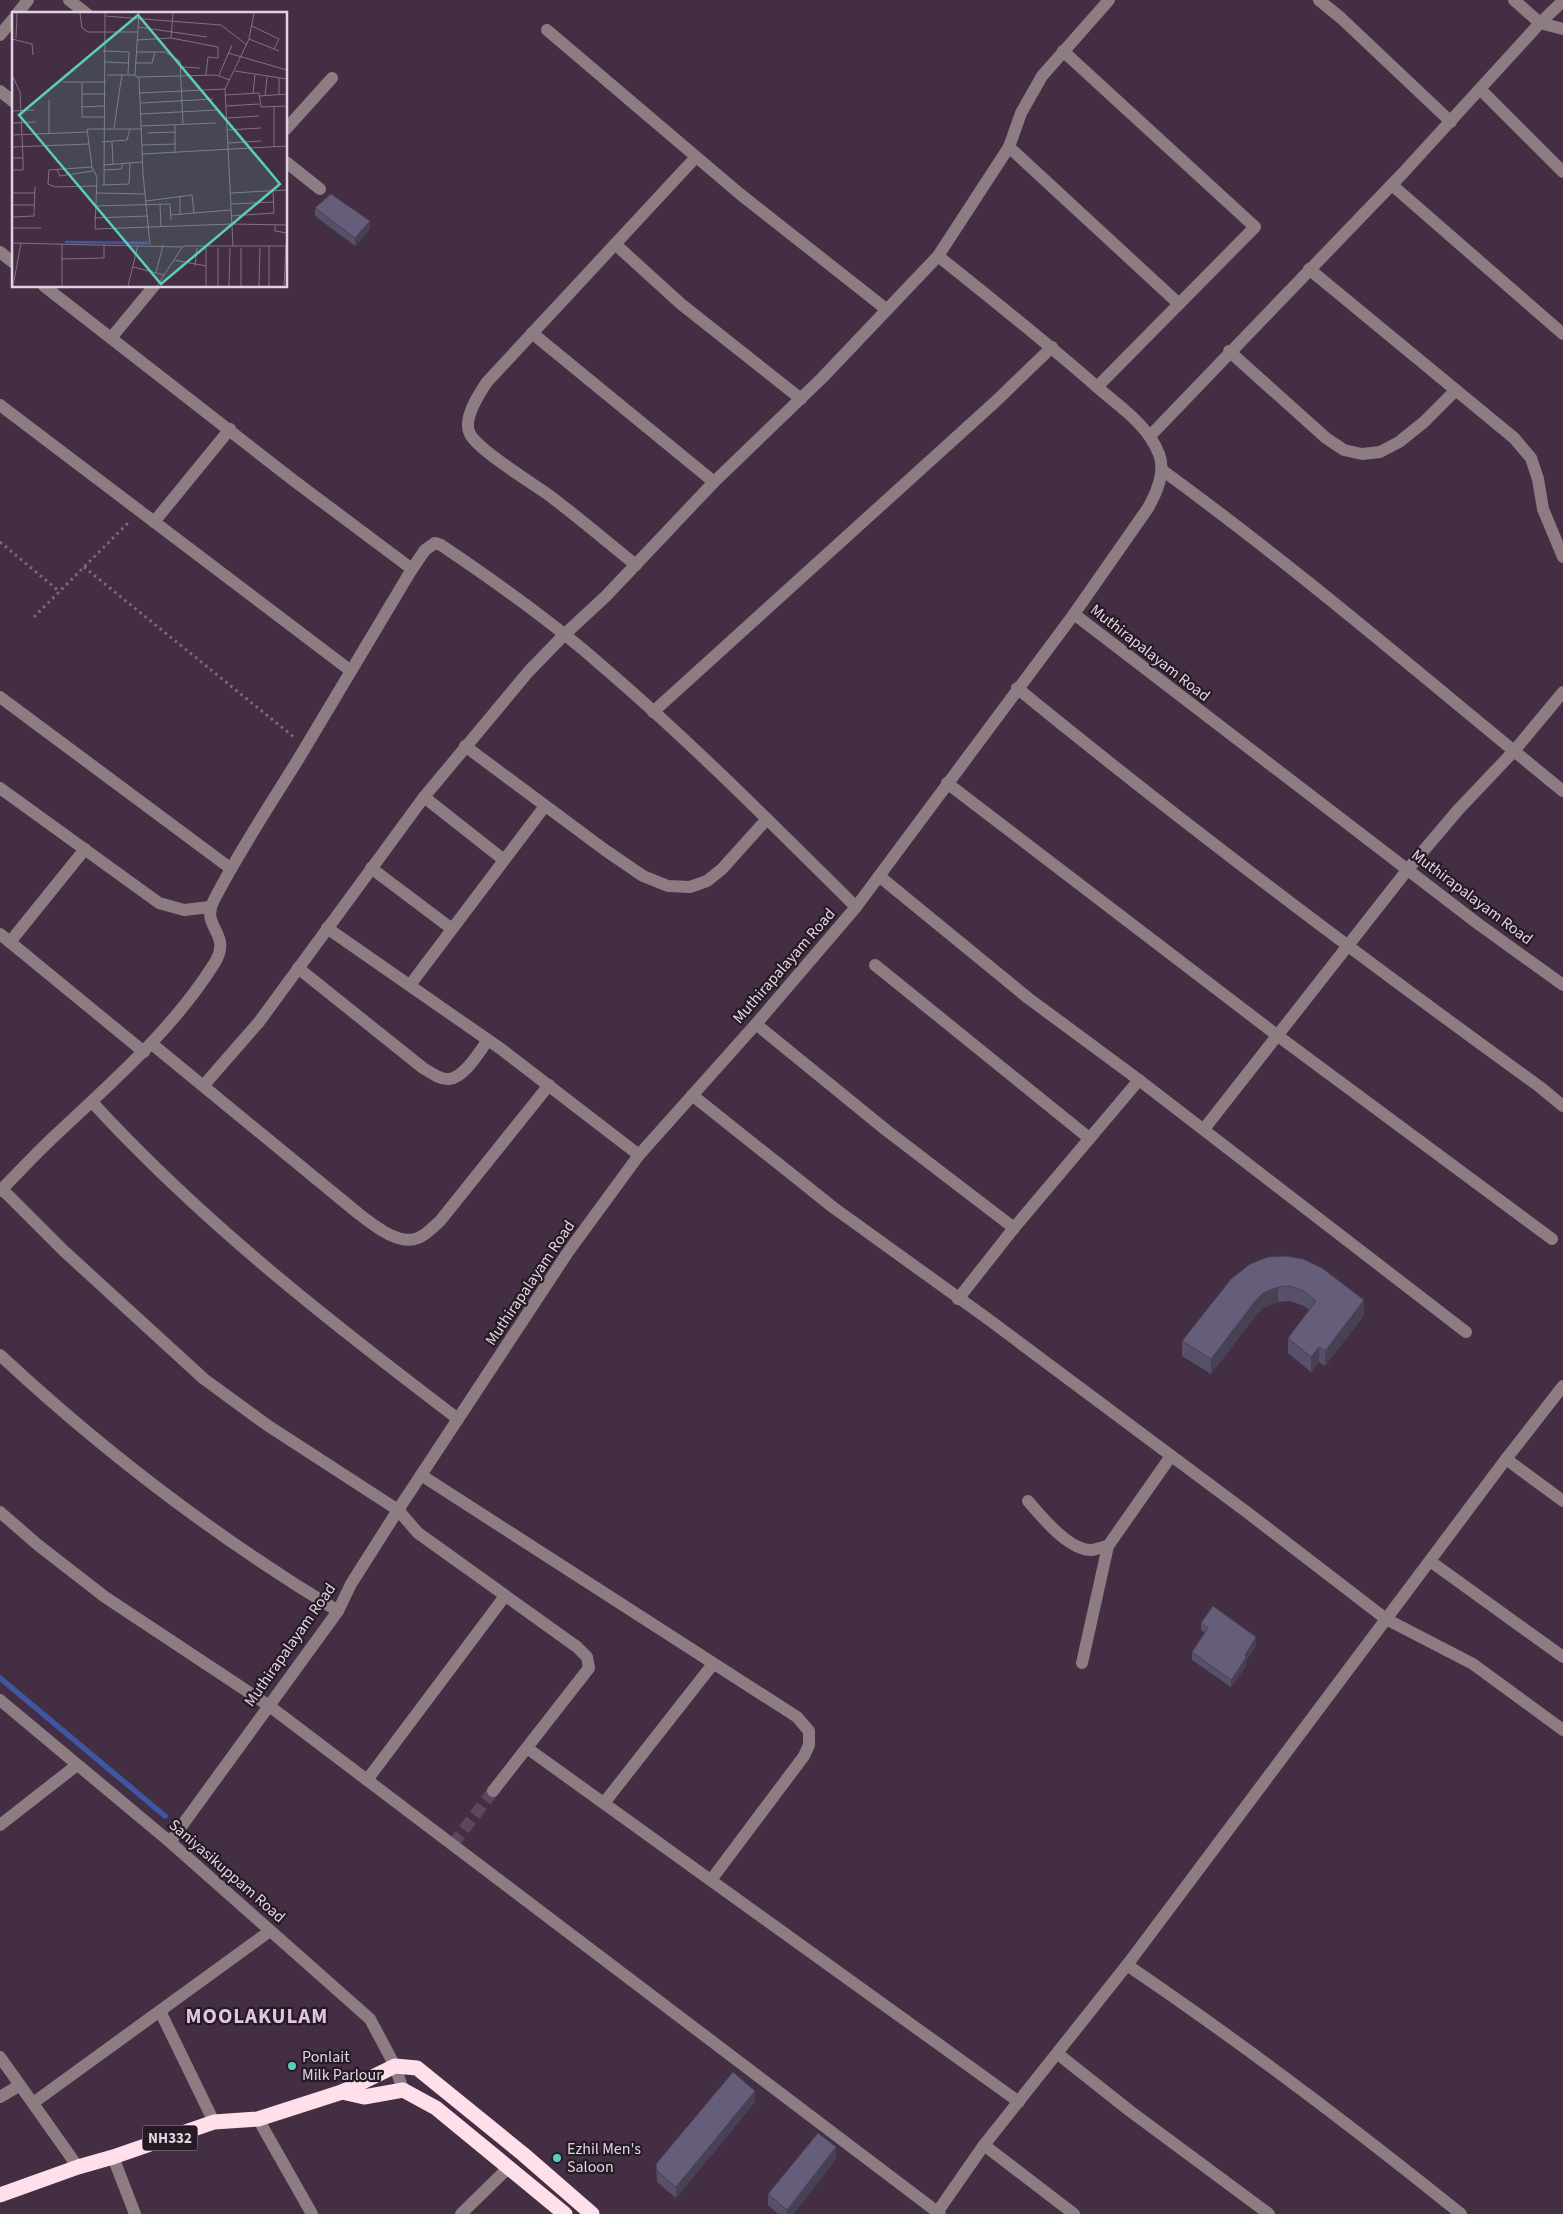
<svg xmlns="http://www.w3.org/2000/svg" width="1563" height="2214" viewBox="0 0 1563 2214" font-family="'Source Sans 3',sans-serif">
	<style>
		.lines { fill: none; stroke-linecap: round; stroke-linejoin: round }
		.stream { stroke: #3f56a3; stroke-width: 5.5 }
		.minor-tunnel { stroke: #5c475c; stroke-width: 12; stroke-dasharray: 12 6; stroke-linecap: butt }
		.path { stroke: #7c697c; stroke-width: 3; stroke-dasharray: 2.5 4; stroke-linecap: butt }
		.minor { stroke: #8d7c82; stroke-width: 12 }
		.highway { stroke: #ffdfe9; stroke-width: 15 }
		.wall { fill: #575069 }
		.shaded-wall { fill: #474155 }
		.building { fill: #655d7a; stroke: #474155 }
		.poi-dot { fill: #5acebc; stroke: #251b24; stroke-width: 2 }
		.labels { text-anchor: middle; dominant-baseline: central; stroke-width: 4.5; stroke-linejoin: round; paint-order: stroke }
		.shield { fill: #251b24; stroke: #a99ca8; stroke-width: 1 }
		.shield-label { font-size: 15px; font-weight: bold; fill: #e1d3e1 }
		.street-label { font-size: 16px; fill: #e1d3e1; stroke: #251b24 }
		.poi-label { font-size: 16px; fill: #e1d3e1; stroke: #251b24; text-anchor: start }
		.district-label { font-size: 21px; font-weight: bold; letter-spacing: 1px; fill: #e1c5e0; stroke: #251b24 }
		.inset-river { fill: none; stroke: #3f56a3; stroke-width: 2.5 }
		.inset-road { fill: none; stroke: #837083; stroke-width: 1 }
		.view { fill: #5acebc; fill-opacity: 0.15; stroke: #5acebc; stroke-width: 2.5 }
		.inset-edge { fill: none; stroke: #e1d3e1; stroke-width: 2.5 }
	</style>
	<rect width="100%" height="100%" fill="#442e44"/>
	<g class="lines">
		<path class="stream" d="M0,1678L165,1816"/>
		<path class="minor-tunnel" d="M453,1844L493,1791"/>
		<g class="path">
			<path d="M0,542L60,592"/>
			<path d="M84,567L295,738"/>
			<path d="M34,617L129,522"/>
		</g>
		<g class="minor">
			<path d="M69,0L87,14"/>
			<path d="M1319,0L1341,18L1451,122"/>
			<path d="M1514,0L1540,23L1563,29"/>
			<path d="M17,14L28,0"/>
			<path d="M547,30L740,194L886,309"/>
			<path d="M0,35L14,18"/>
			<path d="M1063,51L1255,227L1097,387"/>
			<path d="M1480,89L1563,172"/>
			<path d="M0,91L14,102"/>
			<path d="M286,129L332,78"/>
			<path d="M1009,147L1179,304"/>
			<path d="M286,162L320,189"/>
			<path d="M1392,185L1563,334"/>
			<path d="M615,244L681,304L801,399"/>
			<path d="M0,252L14,263"/>
			<path d="M1309,269L1514,438L1531,458L1538,479L1543,509L1563,557"/>
			<path d="M44,286L293,480L412,569"/>
			<path d="M532,333L714,482"/>
			<path d="M111,338L154,286"/>
			<path d="M1229,351L1326,438L1344,450L1362,454L1380,452L1399,442L1424,422L1456,390"/>
			<path d="M0,405L351,671"/>
			<path d="M1150,436L1403,173L1540,23L1563,1"/>
			<path d="M1162,470C1301,571 1430,683 1563,791"/>
			<path d="M154,522L230,429"/>
			<path d="M636,565C606,541 577,516 546,493C529,481 478,450 470,434C462,419 479,394 487,382L696,157"/>
			<path d="M1074,614L1477,923L1563,985"/>
			<path d="M1017,688C1187,827 1363,959 1540,1087L1563,1106"/>
			<path d="M0,697L230,868"/>
			<path d="M653,712L995,402L1052,347"/>
			<path d="M465,746L605,850L643,876L668,886L690,887L707,881L722,869L767,819"/>
			<path d="M947,783L1278,1036L1552,1239"/>
			<path d="M0,788L159,903L184,910L210,907"/>
			<path d="M424,797L504,860"/>
			<path d="M371,868L452,929"/>
			<path d="M879,876L1028,998L1139,1080L1466,1332"/>
			<path d="M327,928L501,1049L639,1155"/>
			<path d="M0,934L144,1052"/>
			<path d="M10,942L85,849"/>
			<path d="M875,965L1089,1138"/>
			<path d="M298,968L423,1068C430,1072 440,1080 449,1079C464,1078 480,1051 488,1040"/>
			<path d="M410,985L545,806"/>
			<path d="M756,1024L886,1130L1014,1228"/>
			<path d="M152,1044L359,1214C374,1225 398,1246 418,1238C426,1235 433,1227 440,1221L549,1085"/>
			<path d="M204,1085L259,1022L424,797L529,671L564,635L606,596L714,482L822,378L938,256L1009,147L1021,113L1042,76L1109,0"/>
			<path d="M692,1095L834,1208L988,1319L1248,1513L1386,1619L1473,1664L1563,1730"/>
			<path d="M92,1102C202,1222 329,1321 458,1419"/>
			<path d="M1204,1129L1408,869L1458,810L1514,751L1563,692"/>
			<path d="M2,1189L64,1251L204,1379L267,1425L398,1510L418,1533L577,1647L587,1657L589,1668L493,1791"/>
			<path d="M0,1191C20,1171 39,1150 60,1131C115,1079 173,1029 214,964C234,933 199,928 214,900C239,851 270,805 299,758C337,695 375,632 412,569L425,550L435,543L441,545C496,582 551,621 601,665C690,741 773,825 856,907"/>
			<path d="M958,1299L1014,1228L1139,1080"/>
			<path d="M0,1355C104,1452 216,1537 338,1611"/>
			<path d="M1506,1459L1563,1501"/>
			<path d="M421,1475L797,1717L809,1731V1745L804,1756L711,1880"/>
			<path d="M1028,1501C1042,1517 1069,1551 1092,1550C1097,1549 1103,1547 1108,1546"/>
			<path d="M0,1512L38,1545L105,1597L268,1705L940,2214"/>
			<path d="M1430,1561L1563,1657"/>
			<path d="M1082,1663L1108,1546L1171,1456"/>
			<path d="M0,1700L170,1842L370,2019L395,2066L403,2090"/>
			<path d="M527,1748L1019,2102"/>
			<path d="M367,1780L505,1596"/>
			<path d="M604,1803L713,1664"/>
			<path d="M0,1825L77,1765"/>
			<path d="M170,1842L338,1611L351,1584L398,1510L568,1252L639,1155L756,1024L856,907L1074,614L1148,508C1157,492 1166,472 1159,454C1148,425 1120,407 1097,387C1046,342 992,299 938,256"/>
			<path d="M1127,1965C1242,2043 1353,2127 1461,2214"/>
			<path d="M160,2011L214,2122"/>
			<path d="M1058,2054L1130,2111L1269,2214"/>
			<path d="M0,2057L78,2167"/>
			<path d="M0,2097L20,2085"/>
			<path d="M33,2103L270,1931"/>
			<path d="M258,2119L312,2214"/>
			<path d="M984,2145L1074,2214"/>
			<path d="M113,2157L135,2214"/>
			<path d="M461,2214L509,2167"/>
			<path d="M936,2214L984,2145L1127,1965L1506,1459L1563,1386"/>
		</g>
		<g class="highway">
			<path d="M342,2092L364,2097L403,2090L436,2108L565,2214"/>
			<path d="M0,2195L78,2167L113,2157L214,2122L258,2119L342,2092L395,2066L417,2068L523,2154L592,2214"/>
		</g>
	</g>
	<g class="wall">
		<path d="M315,208L370,229L355,246L315,216Z"/>
		<path d="M1250,1264L1364,1315L1325,1366L1319,1362L1311,1372L1288,1353V1338L1309,1310L1304,1306L1290,1301L1278,1302L1263,1308L1256,1315L1211,1374L1182,1356V1341Z"/>
		<path d="M1201,1623L1256,1645L1246,1661V1666L1231,1687L1192,1660V1652L1205,1633L1201,1630Z"/>
		<path d="M755,2102L676,2198L657,2182L656,2164Z"/>
		<path d="M836,2159L793,2214H778L768,2205V2194Z"/>
	</g>
	<g class="shaded-wall">
		<path d="M370,221V229L355,246V238Z"/>
		<path d="M1278,1287V1302L1263,1308L1256,1315L1211,1374V1359L1256,1300L1263,1293Z"/>
		<path d="M1364,1300V1315L1325,1366V1351Z"/>
		<path d="M1319,1347V1362L1311,1372V1357Z"/>
		<path d="M1256,1637V1645L1246,1661V1666L1231,1687V1680L1245,1655Z"/>
		<path d="M755,2091V2102L676,2198V2187Z"/>
		<path d="M836,2147V2159L793,2214H787V2210Z"/>
	</g>
	<g class="building">
		<path d="M331,194L370,221L355,238L315,208Z"/>
		<path d="M1285,1256L1303,1259L1322,1268L1364,1300L1325,1351L1319,1347L1311,1357L1288,1338L1316,1301L1304,1291L1290,1286L1278,1287L1263,1293L1256,1300L1211,1359L1182,1341L1231,1279L1250,1264L1268,1257Z"/>
		<path d="M1213,1606L1256,1637L1245,1655L1246,1658L1231,1680L1192,1652L1208,1628L1201,1623Z"/>
		<path d="M733,2072L755,2091L676,2187L657,2171L656,2164Z"/>
		<path d="M818,2133L836,2147L787,2210L768,2194Z"/>
	</g>
	<g class="poi-dot">
		<circle cx="292" cy="2066" r="5"/>
		<circle cx="557" cy="2158" r="5"/>
	</g>
	<g class="labels">
		<rect class="shield" x="142.5" y="2125.5" width="55" height="25" rx="4"/>
		<g class="shield-label">
			<text x="170" y="2138">NH332</text>
		</g>
		<g class="street-label">
			<text transform="translate(1150 653) rotate(38)">Muthirapalayam Road</text>
			<text transform="translate(1472 897) rotate(37)">Muthirapalayam Road</text>
			<text transform="translate(784 966) rotate(-49)">Muthirapalayam Road</text>
			<text transform="translate(530 1283) rotate(-56)">Muthirapalayam Road</text>
			<text transform="translate(290 1645) rotate(-55)">Muthirapalayam Road</text>
			<text transform="translate(227 1871) rotate(41)">Saniyasikuppam Road</text>
		</g>
		<g class="poi-label">
			<text x="302" y="2057">Ponlait<tspan x="302" dy="18">Milk Parlour</tspan></text>
			<text x="567" y="2149">Ezhil Men's<tspan x="567" dy="18">Saloon</tspan></text>
		</g>
		<g class="district-label">
			<text x="257" y="2016">MOOLAKULAM</text>
		</g>
	</g>
	<g transform="translate(12 12)">
		<rect width="275" height="275" fill="#442e44"/>
		<path class="inset-river" d="M53,230L136,231"/>
		<path class="inset-road" d="M68,1L70,16L76,20H125M93,4L209,13L235,33M240,14L267,27L262,37M126,15L195,25M4,26L5,1M159,26L161,1M0,27L20,32L21,43M237,27L267,39M125,28L159,26L206,35V46L196,45L194,63M91,39L117,40L116,62M124,40H153L168,49L171,112M216,41L275,58M93,50L116,51M123,51H140L143,40M170,55L188,56M223,59L275,67M0,63L8,80L11,146H0M95,63H122L127,66L131,162L138,233M123,63L127,1M207,63L220,33M126,65L204,63L218,68M267,66V82M51,70H94M70,71V105H92M128,81L213,77M241,81L243,63M70,82H94M213,83L247,81L249,95L275,94M247,84L275,82M253,84L255,65M129,91L201,87M214,94L247,92M69,95L92,94M0,99L22,98M129,102L205,98M215,106L247,104M0,111L24,110M163,113V141M130,114L204,111M102,116L110,62M130,117H75L80,155L85,165L83,217L220,212L275,213M215,118L249,116M136,121L163,120M37,122V88M0,123L75,120M90,130L115,128L118,117M100,130L101,152M216,131L249,129M130,133L163,132M0,135L77,132M262,135V94M130,142L275,134M91,153L130,150M80,155L37,158L36,172L43,175L85,174M45,157L48,164L81,159M0,158H11V146M92,158L109,157L111,151M90,173L117,172L118,151M92,173L93,1M0,181H23M85,181L133,182M219,181L274,178M168,184V202M134,189L180,183L182,201M148,192L149,215M219,192L261,190M0,193H23M83,194L158,192L159,208M159,203L219,198M219,204L262,201L261,178M0,205L22,204L23,175M82,206L136,204M263,213V219L275,221M0,216H29M0,231L170,235M221,234L213,77L237,27L242,1M257,234V274M50,247L92,246V232M162,248L194,254M183,254L185,236M121,255L152,263M144,261L151,233M1,274L9,231M50,274V232M116,274L126,233M145,274L171,234H275M194,274V236M206,274V236M217,274L218,236M229,274V236M247,274L248,236M272,274L274,234"/>
		<path class="view" d="M126,3L268,172L149,272L7,103Z"/>
		<rect width="275" height="275" class="inset-edge"/>
	</g>
</svg>
